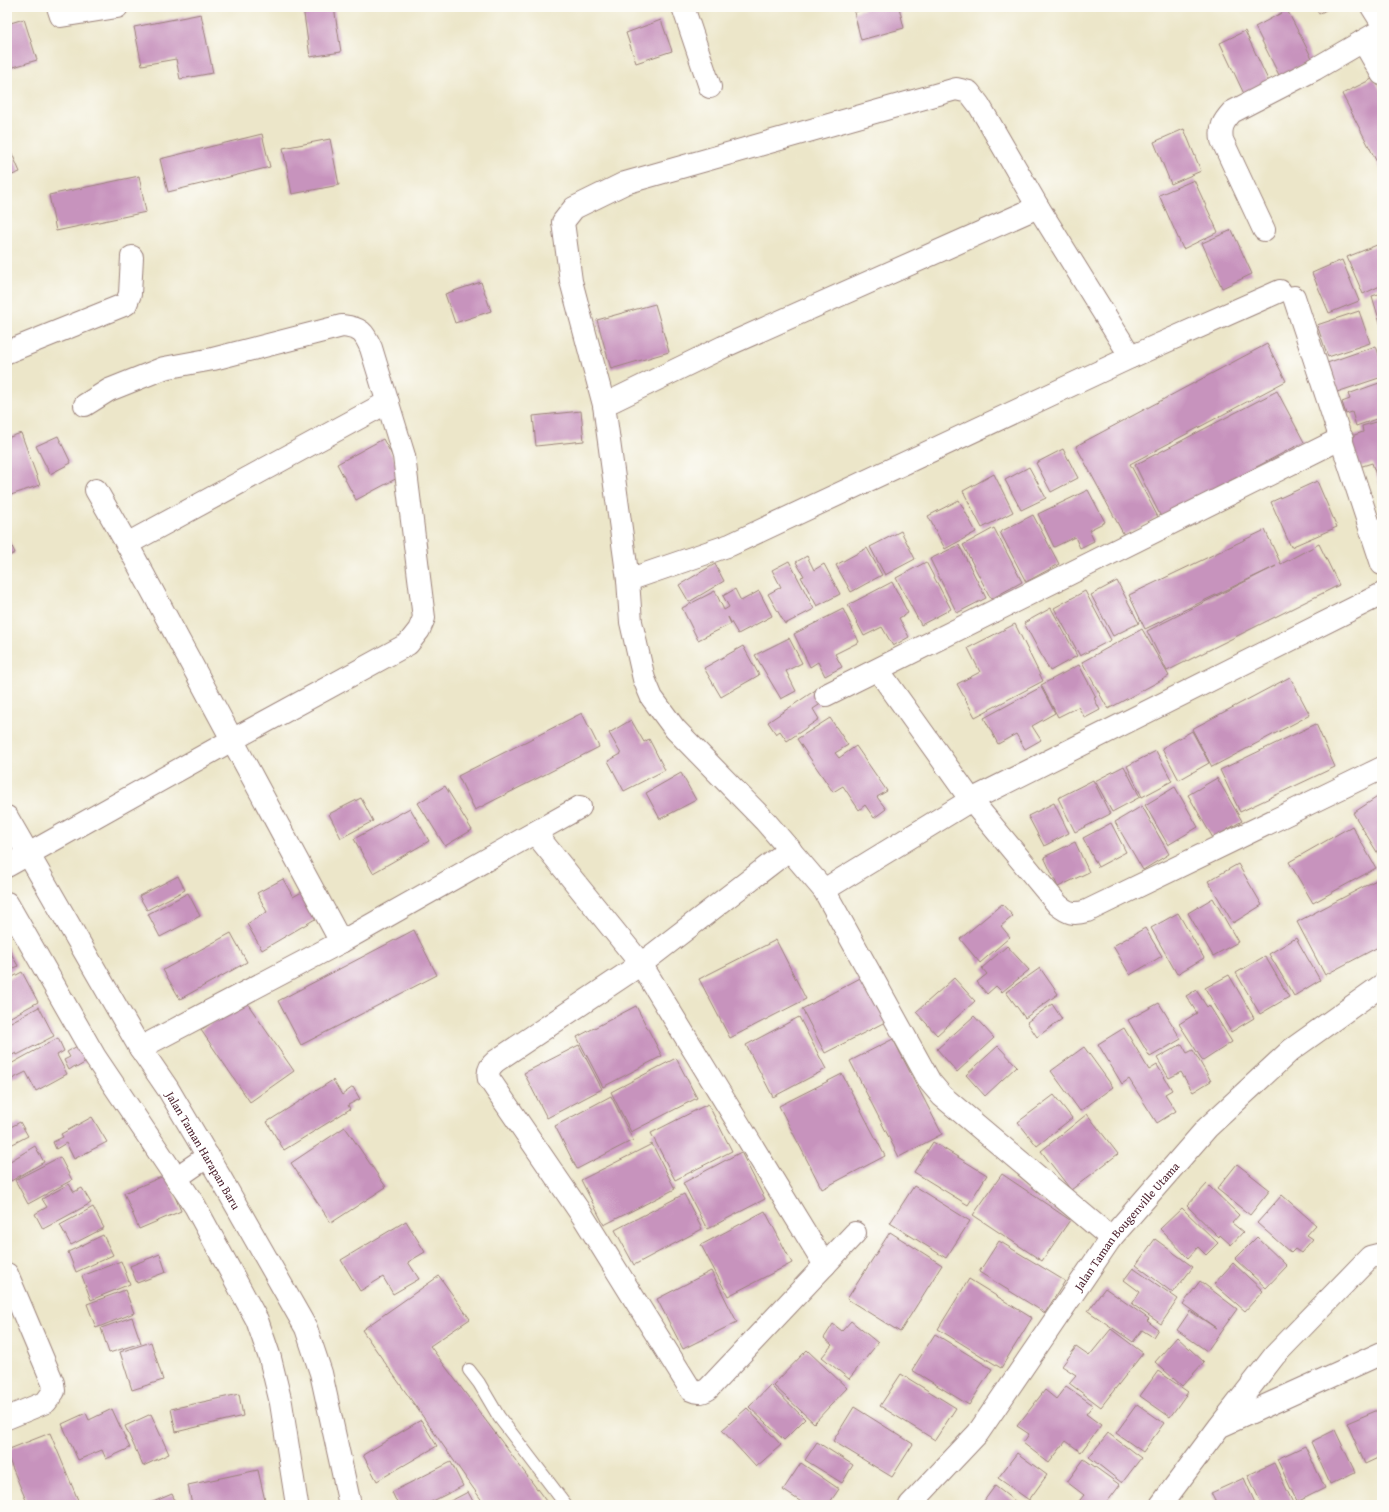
<svg xmlns="http://www.w3.org/2000/svg" width="1389" height="1512" viewBox="0 0 1389 1512" font-family="'Gentium Book Plus',serif">
	<style>
		.building { fill: #c793bd }
		.lines { fill: none; stroke-linecap: round; stroke-linejoin: round }
		.lane-casing { stroke: #9b827a; stroke-width: 14 }
		.street-casing { stroke: #9b827a; stroke-width: 24 }
		.lane { stroke: #fff; stroke-width: 12 }
		.street { stroke: #fff; stroke-width: 22 }
		.labels { text-anchor: middle; dominant-baseline: central; stroke-width: 3; stroke-linejoin: round; paint-order: stroke }
		.street-label { font-size: 12px; fill: #4a1f2b; stroke: #fdfcf7 }
	</style>
	<rect width="100%" height="100%" fill="#fdfcf7"/>
	<filter id="ink" filterUnits="userSpaceOnUse"><feTurbulence type="fractalNoise" baseFrequency=".025" numOctaves="2"/><feDisplacementMap in="SourceGraphic" scale="8" xChannelSelector="R" yChannelSelector="G"/><feConvolveMatrix kernelMatrix="1 2 1 2 8 2 1 2 1" color-interpolation-filters="sRGB"/></filter>
	<filter id="wash" filterUnits="userSpaceOnUse"><feTurbulence type="fractalNoise" baseFrequency=".012" numOctaves="4" result="noise"/><feDisplacementMap in="SourceGraphic" scale="16" xChannelSelector="R" yChannelSelector="G"/><feGaussianBlur stdDeviation="0.9" result="paint"/><feColorMatrix in="noise" values="0 0 0 0 0 0 0 0 0 0 0 0 0 0 0 0 0 1.4 0 .05"/><feComposite in="paint" operator="in"/></filter>
	<g filter="url(#wash)">
		<rect width="100%" height="100%" fill="#ece6c9"/>
		<g id="blocks">
			<g class="building">
				<path d="M303,7H334L341,52L310,57Z"/>
				<path d="M872,7H899L904,28L861,40L854,12Z"/>
				<path d="M1315,7H1331L1319,14Z"/>
				<path d="M1287,10L1313,60L1280,77L1255,27Z"/>
				<path d="M201,14L213,73L180,79L176,59L142,65L134,27Z"/>
				<path d="M24,19L37,60L7,69V24Z"/>
				<path d="M661,20L672,51L636,63L626,33Z"/>
				<path d="M1245,31L1270,84L1245,96L1220,43Z"/>
				<path d="M1374,78L1382,93V172L1342,94Z"/>
				<path d="M1184,129L1201,171L1171,184L1154,142Z"/>
				<path d="M262,134L270,167L168,192L160,159Z"/>
				<path d="M330,139L339,185L292,194L283,148Z"/>
				<path d="M7,142L20,172L7,177Z"/>
				<path d="M139,176L146,212L56,231L49,195Z"/>
				<path d="M1194,180L1218,232L1183,249L1159,195Z"/>
				<path d="M1232,230L1252,274L1222,288L1202,243Z"/>
				<path d="M1382,243V285L1363,294L1347,257Z"/>
				<path d="M1342,260L1359,301L1329,313L1312,273Z"/>
				<path d="M481,282L491,311L455,323L445,294Z"/>
				<path d="M1382,293V329L1372,296Z"/>
				<path d="M655,304L669,352L611,369L597,320Z"/>
				<path d="M1359,311L1370,343L1328,357L1317,325Z"/>
				<path d="M1267,344L1286,381L1130,464L1158,517L1124,535L1076,446Z"/>
				<path d="M1376,346L1382,364V377L1337,392L1327,363Z"/>
				<path d="M1382,382V417L1356,426L1352,412L1346,414L1342,402L1350,399L1348,394Z"/>
				<path d="M1277,391L1304,442L1161,517L1135,465Z"/>
				<path d="M581,411L584,441L536,446L533,416Z"/>
				<path d="M1382,420V493L1372,463L1356,468L1346,438L1363,432L1362,426Z"/>
				<path d="M21,433L40,485L8,496L7,438Z"/>
				<path d="M58,436L71,463L50,474L36,446Z"/>
				<path d="M383,439L403,475L356,500L337,464Z"/>
				<path d="M1063,449L1078,478L1051,492L1036,463Z"/>
				<path d="M1029,467L1046,498L1021,510L1005,480Z"/>
				<path d="M994,474L1013,512L982,528L963,491Z"/>
				<path d="M1317,481L1337,527L1291,547L1271,502Z"/>
				<path d="M1088,490L1105,522L1089,530L1094,541L1080,548L1075,537L1054,547L1038,514Z"/>
				<path d="M959,500L976,532L945,549L928,516Z"/>
				<path d="M1033,515L1059,564L1026,582L1000,532Z"/>
				<path d="M994,528L1022,582L991,599L963,545Z"/>
				<path d="M1265,530L1281,564L1319,544L1339,585L1167,671L1147,631L1276,566L1145,629L1129,595Z"/>
				<path d="M901,531L915,559L885,575L870,547Z"/>
				<path d="M7,535L15,553L7,557Z"/>
				<path d="M959,545L986,598L957,613L930,559Z"/>
				<path d="M867,548L882,575L851,592L836,565Z"/>
				<path d="M807,556L814,570L824,564L840,594L817,606L801,577L804,576L796,562Z"/>
				<path d="M789,561L814,609L785,624L768,594L781,587L772,570Z"/>
				<path d="M926,562L951,609L921,625L896,578Z"/>
				<path d="M715,564L724,581L689,602L679,585Z"/>
				<path d="M1117,581L1139,623L1113,636L1091,595Z"/>
				<path d="M892,582L908,613L899,618L909,637L893,646L882,627L864,636L848,605Z"/>
				<path d="M735,589L741,601L759,591L772,616L738,634L728,617L731,624L698,640L682,608L715,591L724,610L729,607L723,596Z"/>
				<path d="M1085,591L1111,640L1080,656L1054,608Z"/>
				<path d="M1051,608L1077,656L1050,671L1024,623Z"/>
				<path d="M843,609L859,642L835,654L842,667L825,676L818,662L810,667L794,634Z"/>
				<path d="M1015,624L1043,681L975,717L957,684L980,672L968,648Z"/>
				<path d="M1142,629L1169,676L1108,709L1082,662Z"/>
				<path d="M789,638L802,663L786,671L796,691L781,699L755,655Z"/>
				<path d="M743,646L759,675L721,697L704,668Z"/>
				<path d="M1079,665L1096,697L1094,698L1100,710L1085,718L1078,707L1058,717L1041,685Z"/>
				<path d="M1290,677L1310,715L1212,767L1192,729Z"/>
				<path d="M820,687L828,699L813,709L819,719L787,741L780,731L776,734L768,722Z"/>
				<path d="M1041,687L1055,713L1032,726L1041,740L1025,749L1016,734L998,744L984,718Z"/>
				<path d="M582,713L599,747L475,810L458,776Z"/>
				<path d="M830,718L848,745L835,753L839,758L856,746L887,791L877,797L886,809L874,818L865,805L859,810L843,786L833,792L797,739Z"/>
				<path d="M631,720L644,742L649,739L665,770L624,791L608,761L621,754L609,733Z"/>
				<path d="M1316,724L1335,767L1240,812L1220,770Z"/>
				<path d="M1192,731L1209,763L1179,780L1162,748Z"/>
				<path d="M1156,751L1172,781L1142,797L1127,766Z"/>
				<path d="M1124,766L1140,797L1112,812L1095,781Z"/>
				<path d="M681,773L696,800L660,819L646,793Z"/>
				<path d="M1217,778L1242,821L1213,838L1188,795Z"/>
				<path d="M1093,780L1110,814L1075,832L1058,798Z"/>
				<path d="M445,786L472,830L445,846L418,803Z"/>
				<path d="M1175,787L1198,827L1168,845L1145,805Z"/>
				<path d="M1382,794V855L1380,857L1353,813Z"/>
				<path d="M361,798L373,821L341,838L329,814Z"/>
				<path d="M1054,803L1069,833L1044,846L1028,816Z"/>
				<path d="M1142,806L1169,854L1143,870L1115,822Z"/>
				<path d="M410,808L429,841L373,873L354,839Z"/>
				<path d="M1111,823L1126,852L1098,867L1083,838Z"/>
				<path d="M1352,826L1376,868L1313,903L1289,862Z"/>
				<path d="M1075,842L1089,872L1058,887L1044,857Z"/>
				<path d="M1238,864L1262,905L1233,923L1208,881Z"/>
				<path d="M178,876L185,890L147,910L139,896Z"/>
				<path d="M1382,877V945L1325,975L1297,922Z"/>
				<path d="M283,879L293,897L307,889L322,915L262,950L247,924L267,912L257,893Z"/>
				<path d="M188,893L200,916L160,937L148,914Z"/>
				<path d="M1213,898L1238,942L1213,956L1188,913Z"/>
				<path d="M1002,904L1013,916L1001,926L1010,937L980,963L960,939Z"/>
				<path d="M1178,913L1204,958L1177,974L1151,928Z"/>
				<path d="M1145,928L1162,956L1130,975L1113,946Z"/>
				<path d="M414,930L437,975L301,1045L278,1001Z"/>
				<path d="M231,933L247,962L180,999L163,970Z"/>
				<path d="M1296,938L1320,980L1294,996L1269,954Z"/>
				<path d="M776,940L806,999L730,1038L699,979Z"/>
				<path d="M7,946L18,966L7,973Z"/>
				<path d="M1007,946L1029,970L1002,992L996,986L987,994L977,982L987,974L982,968Z"/>
				<path d="M1265,956L1289,997L1260,1014L1236,973Z"/>
				<path d="M1040,968L1058,994L1025,1018L1006,992Z"/>
				<path d="M22,972L38,1002L7,1019V980Z"/>
				<path d="M1229,975L1254,1018L1231,1032L1205,988Z"/>
				<path d="M864,976L887,1021L825,1053L802,1009Z"/>
				<path d="M954,978L975,1001L937,1035L916,1012Z"/>
				<path d="M1196,990L1207,1007L1209,1005L1232,1042L1203,1061L1179,1024L1197,1013L1186,996Z"/>
				<path d="M245,1000L294,1071L250,1102L201,1030Z"/>
				<path d="M1159,1003L1181,1039L1150,1057L1128,1020Z"/>
				<path d="M1052,1004L1062,1019L1037,1037L1027,1022Z"/>
				<path d="M636,1006L662,1056L603,1087L577,1037Z"/>
				<path d="M39,1007L54,1036L17,1055L16,1053L7,1058V1047L12,1044L7,1036V1024Z"/>
				<path d="M974,1016L994,1038L957,1072L937,1049Z"/>
				<path d="M799,1017L826,1069L773,1097L746,1045Z"/>
				<path d="M1124,1028L1149,1070L1157,1065L1172,1090L1165,1094L1176,1111L1157,1123L1129,1079L1122,1084L1098,1044Z"/>
				<path d="M58,1038L64,1051L57,1055L67,1074L36,1091L26,1072L10,1080L7,1075V1066Z"/>
				<path d="M893,1039L942,1134L899,1157L850,1061Z"/>
				<path d="M1182,1044L1187,1053L1193,1050L1211,1081L1193,1092L1181,1072L1169,1078L1157,1058Z"/>
				<path d="M79,1045L88,1061L76,1068L75,1066L69,1070L64,1060L70,1057L67,1052Z"/>
				<path d="M579,1045L602,1089L547,1118L524,1073Z"/>
				<path d="M998,1046L1017,1066L985,1096L966,1075Z"/>
				<path d="M1084,1047L1113,1087L1080,1111L1051,1071Z"/>
				<path d="M676,1058L697,1098L631,1132L611,1092Z"/>
				<path d="M842,1074L885,1156L822,1189L779,1106Z"/>
				<path d="M333,1080L342,1095L353,1087L360,1099L348,1105L350,1109L284,1150L267,1122Z"/>
				<path d="M1054,1095L1072,1118L1037,1146L1018,1122Z"/>
				<path d="M611,1096L633,1140L577,1169L555,1126Z"/>
				<path d="M708,1104L732,1151L675,1180L651,1133Z"/>
				<path d="M1087,1114L1118,1154L1071,1190L1041,1151Z"/>
				<path d="M92,1117L107,1142L74,1159L66,1143L56,1149L53,1142L63,1137L61,1134Z"/>
				<path d="M20,1122L28,1136L7,1147V1129Z"/>
				<path d="M345,1127L386,1187L331,1223L291,1163Z"/>
				<path d="M933,1142L987,1175L968,1205L914,1172Z"/>
				<path d="M652,1144L675,1189L604,1225L581,1180Z"/>
				<path d="M35,1146L44,1162L11,1181L7,1173V1163Z"/>
				<path d="M741,1152L765,1199L707,1229L683,1183Z"/>
				<path d="M60,1157L72,1180L28,1204L15,1180Z"/>
				<path d="M1237,1164L1270,1190L1250,1215L1217,1189Z"/>
				<path d="M1002,1174L1070,1220L1042,1261L973,1215Z"/>
				<path d="M166,1175L181,1211L139,1229L124,1193Z"/>
				<path d="M69,1184L74,1192L82,1188L91,1203L43,1229L35,1214L47,1207L42,1199Z"/>
				<path d="M1207,1184L1239,1215L1232,1223L1243,1232L1231,1245L1220,1235L1219,1237L1187,1206Z"/>
				<path d="M914,1186L970,1221L946,1258L890,1223Z"/>
				<path d="M684,1194L702,1229L634,1265L615,1230Z"/>
				<path d="M1282,1195L1316,1225L1307,1235L1313,1239L1301,1253L1295,1249L1291,1253L1257,1223Z"/>
				<path d="M93,1207L104,1228L71,1245L60,1225Z"/>
				<path d="M1182,1208L1218,1243L1206,1255L1198,1247L1188,1258L1160,1229Z"/>
				<path d="M765,1211L792,1263L728,1296L701,1245Z"/>
				<path d="M406,1221L425,1252L408,1262L419,1279L393,1294L383,1277L360,1291L341,1260Z"/>
				<path d="M890,1232L942,1265L900,1332L847,1299Z"/>
				<path d="M103,1235L113,1255L76,1272L68,1252Z"/>
				<path d="M1257,1237L1287,1266L1266,1288L1235,1259Z"/>
				<path d="M1155,1239L1193,1267L1173,1293L1136,1265Z"/>
				<path d="M999,1241L1065,1281L1045,1313L979,1272Z"/>
				<path d="M160,1254L166,1272L137,1283L130,1266Z"/>
				<path d="M121,1261L130,1284L91,1300L82,1276Z"/>
				<path d="M1233,1263L1263,1291L1245,1311L1214,1284Z"/>
				<path d="M1133,1268L1178,1299L1161,1324L1132,1304L1140,1292L1124,1280Z"/>
				<path d="M711,1271L737,1322L683,1349L657,1299Z"/>
				<path d="M439,1276L470,1319L430,1346L549,1505H485L362,1330Z"/>
				<path d="M969,1279L1032,1318L1001,1368L938,1329Z"/>
				<path d="M1200,1281L1237,1309L1207,1351L1177,1330L1190,1311L1216,1328L1183,1304Z"/>
				<path d="M1105,1288L1149,1319L1147,1321L1158,1329L1153,1337L1142,1330L1133,1342L1088,1311Z"/>
				<path d="M125,1290L134,1313L96,1328L87,1304Z"/>
				<path d="M132,1317L141,1343L109,1353L101,1328Z"/>
				<path d="M851,1321L878,1343L849,1379L822,1357L832,1345L824,1338L833,1324L842,1331Z"/>
				<path d="M1111,1329L1143,1353L1101,1407L1069,1383L1076,1375L1062,1366L1076,1347L1089,1356Z"/>
				<path d="M935,1334L992,1369L969,1405L912,1370Z"/>
				<path d="M1177,1337L1204,1362L1182,1386L1155,1362Z"/>
				<path d="M151,1342L163,1380L132,1390L120,1352Z"/>
				<path d="M807,1350L847,1388L814,1423L773,1385Z"/>
				<path d="M1158,1371L1188,1392L1170,1417L1140,1396Z"/>
				<path d="M901,1374L956,1408L935,1440L880,1406Z"/>
				<path d="M770,1385L805,1419L784,1440L749,1407Z"/>
				<path d="M1066,1386L1093,1405L1086,1414L1101,1425L1081,1452L1066,1441L1049,1463L1023,1443L1029,1434L1017,1426L1045,1390L1056,1399Z"/>
				<path d="M239,1394L243,1416L176,1432L171,1409Z"/>
				<path d="M1137,1404L1164,1423L1143,1452L1116,1433Z"/>
				<path d="M854,1407L913,1444L892,1477L833,1441Z"/>
				<path d="M747,1408L781,1445L756,1467L722,1430Z"/>
				<path d="M112,1409L130,1448L106,1459L102,1450L78,1460L62,1424L86,1413L89,1420Z"/>
				<path d="M1378,1410L1382,1419V1456L1365,1464L1347,1423Z"/>
				<path d="M151,1414L169,1454L143,1466L125,1426Z"/>
				<path d="M421,1420L437,1446L377,1481L363,1455Z"/>
				<path d="M1335,1430L1355,1472L1330,1484L1311,1442Z"/>
				<path d="M50,1433L78,1500L66,1505H28L7,1455V1450Z"/>
				<path d="M1108,1433L1141,1458L1122,1483L1089,1457Z"/>
				<path d="M817,1442L853,1465L842,1483L805,1460Z"/>
				<path d="M1305,1446L1325,1488L1297,1502L1277,1459Z"/>
				<path d="M1017,1453L1047,1475L1029,1500L998,1478Z"/>
				<path d="M1084,1459L1120,1485L1105,1505H1076L1084,1495L1067,1482Z"/>
				<path d="M451,1462L463,1486L425,1505H398L392,1492Z"/>
				<path d="M801,1463L839,1489L828,1505H806L783,1490Z"/>
				<path d="M1274,1463L1294,1505H1262L1248,1475Z"/>
				<path d="M258,1470L266,1505H192L188,1485Z"/>
				<path d="M1244,1478L1256,1505H1217L1211,1493Z"/>
				<path d="M995,1486L1020,1505H981Z"/>
				<path d="M468,1492L475,1505H443Z"/>
				<path d="M172,1494L177,1505H146Z"/>
			</g>
		</g>
	</g>
	<g filter="url(#ink)">
		<use href="#blocks" fill-opacity="0" stroke="#9b827a" stroke-width="1"/>
		<g class="lines">
			<g class="lane-casing">
				<path id="lane" d="M469,1370L479,1383L499,1417L566,1505"/>
			</g>
			<g class="street-casing">
				<g id="street">
					<path d="M58,7L61,16L117,7"/>
					<path d="M683,7L710,87"/>
					<path d="M1372,7L1382,23"/>
					<path d="M1363,41L1382,74"/>
					<path d="M1264,230L1222,140C1220,127 1223,122 1232,112L1315,69L1382,30"/>
					<path d="M1294,297L1382,564"/>
					<path d="M7,352L126,304L130,294L132,257"/>
					<path d="M604,405L723,347L1038,207"/>
					<path d="M96,490L127,544L341,942"/>
					<path d="M127,544L388,402"/>
					<path d="M628,580L730,545L1131,357L1280,291"/>
					<path d="M878,670L971,800L1058,905C1068,913 1073,915 1087,911L1382,768"/>
					<path d="M826,695L1342,438"/>
					<path id="s1" d="M7,817L140,1048L168,1089L220,1177L306,1328L321,1373L350,1505"/>
					<path d="M535,833L641,964L825,1265"/>
					<path d="M790,849L641,964L496,1061C490,1066 487,1071 489,1079L584,1218L691,1390C697,1393 702,1393 708,1389L855,1233"/>
					<path d="M7,866L232,740L408,644L419,630L424,618L404,456L371,348C364,332 361,328 342,326L213,359L164,368L109,390L85,405"/>
					<path d="M824,890L971,800L1382,594"/>
					<path d="M7,903L95,1057L195,1206L257,1320L270,1358L281,1403L297,1505"/>
					<path d="M140,1048L341,942L580,807"/>
					<path d="M176,1178L208,1156"/>
					<path d="M1111,1238L942,1096L930,1082L824,890L765,821L675,729L652,698L644,679L631,622L628,580L604,405L571,281L563,222L574,208L625,183L956,89L969,92L979,105L1038,207L1131,357"/>
					<path d="M7,1274L53,1383L54,1391L46,1402L7,1418"/>
					<path d="M1223,1425L1382,1353"/>
					<path id="s2" d="M910,1505L978,1433L1111,1238L1207,1128L1291,1050L1382,985"/>
					<path d="M1161,1505L1219,1427L1275,1355L1370,1257L1382,1254"/>
				</g>
			</g>
			<use href="#lane" class="lane"/>
			<use href="#street" class="street"/>
		</g>
	</g>
	<g class="labels">
		<g class="street-label">
			<text stroke="none"><textPath href="#s1" startOffset="387">Jalan Taman Harapan Baru</textPath></text>
			<text stroke="none"><textPath href="#s2" startOffset="354">Jalan Taman Bougenville Utama</textPath></text>
		</g>
	</g>
	<rect width="1389" height="1512" fill="none" stroke="#fdfcf7" stroke-width="24"/>
</svg>
